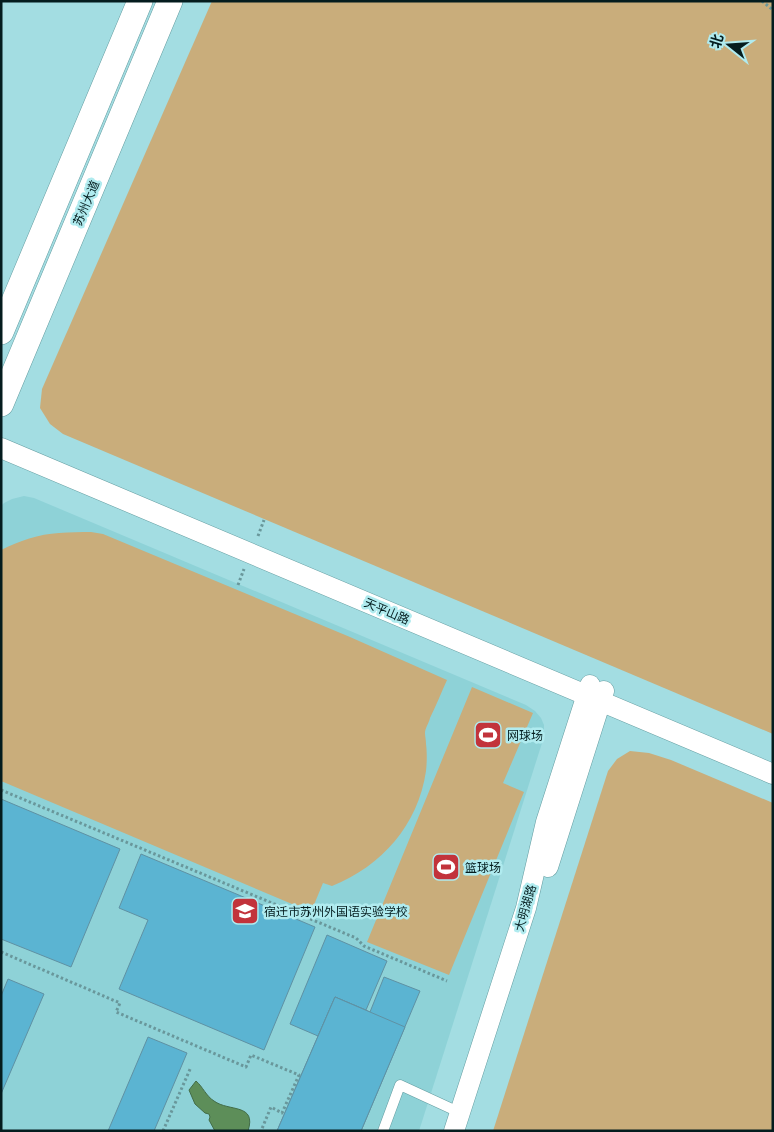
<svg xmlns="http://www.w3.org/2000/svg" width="774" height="1132" viewBox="0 0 774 1132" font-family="'PT Sans Narrow','Noto Sans SC',sans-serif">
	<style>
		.built { fill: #8ed2d7 }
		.green { fill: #c9ad7b }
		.water { fill: #5d8e59; stroke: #426c47 }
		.building { fill: #5bb4d2; stroke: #5f91a3 }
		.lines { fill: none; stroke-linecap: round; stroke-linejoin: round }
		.service-casing { stroke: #649da1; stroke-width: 11 }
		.minor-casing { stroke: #649da1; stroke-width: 21 }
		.tertiary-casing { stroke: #649da1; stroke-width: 26 }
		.path { stroke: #69979b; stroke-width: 3; stroke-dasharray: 2.5 2.5; stroke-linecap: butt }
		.service { stroke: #fff; stroke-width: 10 }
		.minor { stroke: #fff; stroke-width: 20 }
		.tertiary { stroke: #fff; stroke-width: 25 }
		.labels { text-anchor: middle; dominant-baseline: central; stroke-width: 5; stroke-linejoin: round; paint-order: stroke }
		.street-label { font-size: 12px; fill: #041c1e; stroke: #b0ebef }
		.poi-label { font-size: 12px; fill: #041c1e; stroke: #b0ebef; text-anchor: start }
	</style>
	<rect width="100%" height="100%" fill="#a3dde2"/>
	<path class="built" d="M24,496L34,498L526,705L535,711L541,718L544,725V735L542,743L419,1131H1V506L4,503L12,499Z"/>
	<g class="green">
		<path d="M212,1H773V734L63,434L50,424L40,408L42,389Z"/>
		<path d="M91,532L103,534L350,637L447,680C441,693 436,706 430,718C429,723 425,728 425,733C425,736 426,740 426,744C427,752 427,762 426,771C418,825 382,866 332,886L323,883L311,912L1,781V550C19,541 39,534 59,533C70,532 81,532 91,532Z"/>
		<path d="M472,687L533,713L503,783L524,792L449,975L367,942Z"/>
		<path d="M630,751L649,753L671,760L773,803V1131H493L608,771L617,759Z"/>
	</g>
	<path class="water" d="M196,1081C203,1087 206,1096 214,1101C229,1112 257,1103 248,1131H215L209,1120L210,1117L209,1114L205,1113L195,1104L189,1090Z"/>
	<g class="building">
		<path d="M1,799L120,849L71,967L1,939Z"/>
		<path d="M141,854L315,927L264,1050L119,989L148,920L119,908Z"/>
		<path d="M327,935L387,961L366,1010L335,997L318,1036L290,1024Z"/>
		<path d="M384,977L420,991L361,1131H277L335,997L370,1012Z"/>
		<path d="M8,979L44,994L1,1094V996Z"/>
		<path d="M335,997L405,1027L361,1131H277Z"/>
		<path d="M148,1037L187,1053L154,1131H108Z"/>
	</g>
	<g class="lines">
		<g class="service-casing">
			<path id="service" d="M383,1131L400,1085L463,1114"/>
		</g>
		<g class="minor-casing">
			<g id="minor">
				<path d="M1,448L773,774"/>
				<path d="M548,867L604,691"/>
				<path d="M454,1131L526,908L546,822L590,685"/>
			</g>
		</g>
		<g class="tertiary-casing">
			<g id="tertiary">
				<path d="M1,332L140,1"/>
				<path d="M1,404L170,1"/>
			</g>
		</g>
		<g class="path">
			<path d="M762,1L773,10"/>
			<path d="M258,536L264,520"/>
			<path d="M238,585L244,569"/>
			<path d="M1,790L356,938L364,946L447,981"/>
			<path d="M1,952L120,1003L116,1012L246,1067L251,1055L299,1075L282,1113L271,1107L261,1131"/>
			<path d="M163,1131L191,1067"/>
		</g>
		<use href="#service" class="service"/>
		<use href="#minor" class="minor"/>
		<use href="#tertiary" class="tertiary"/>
	</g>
	<defs>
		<g id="stadium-square" transform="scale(1.4375)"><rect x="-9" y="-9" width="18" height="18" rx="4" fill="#c2333b" stroke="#b0ebef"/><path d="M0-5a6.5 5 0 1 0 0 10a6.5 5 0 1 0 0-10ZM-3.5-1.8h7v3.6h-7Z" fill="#fff"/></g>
		<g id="school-square" transform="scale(1.4375)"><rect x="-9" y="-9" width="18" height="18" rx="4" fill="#c2333b" stroke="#b0ebef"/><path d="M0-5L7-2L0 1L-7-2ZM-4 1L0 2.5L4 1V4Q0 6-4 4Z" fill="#fff"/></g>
	</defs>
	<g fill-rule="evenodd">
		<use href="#stadium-square" x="488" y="735"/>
		<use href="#stadium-square" x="446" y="867"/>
		<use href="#school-square" x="245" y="911"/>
	</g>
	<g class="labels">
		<g class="street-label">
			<text transform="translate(86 203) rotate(-67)">苏州大道</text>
			<text transform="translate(387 611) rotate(23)">天平山路</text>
			<text transform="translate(525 908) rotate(-74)">大明湖路</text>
		</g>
		<g class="poi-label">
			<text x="507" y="735">网球场</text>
			<text x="465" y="867">篮球场</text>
			<text x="264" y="911">宿迁市苏州外国语实验学校</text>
		</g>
	</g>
	<rect width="774" height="1132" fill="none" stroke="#041c1e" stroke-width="5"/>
	<g transform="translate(729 45) rotate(287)" stroke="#b0ebef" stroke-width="4" paint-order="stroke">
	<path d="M0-4L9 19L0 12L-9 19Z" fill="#041c1e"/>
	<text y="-8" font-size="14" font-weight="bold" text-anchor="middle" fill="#041c1e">北</text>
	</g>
</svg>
